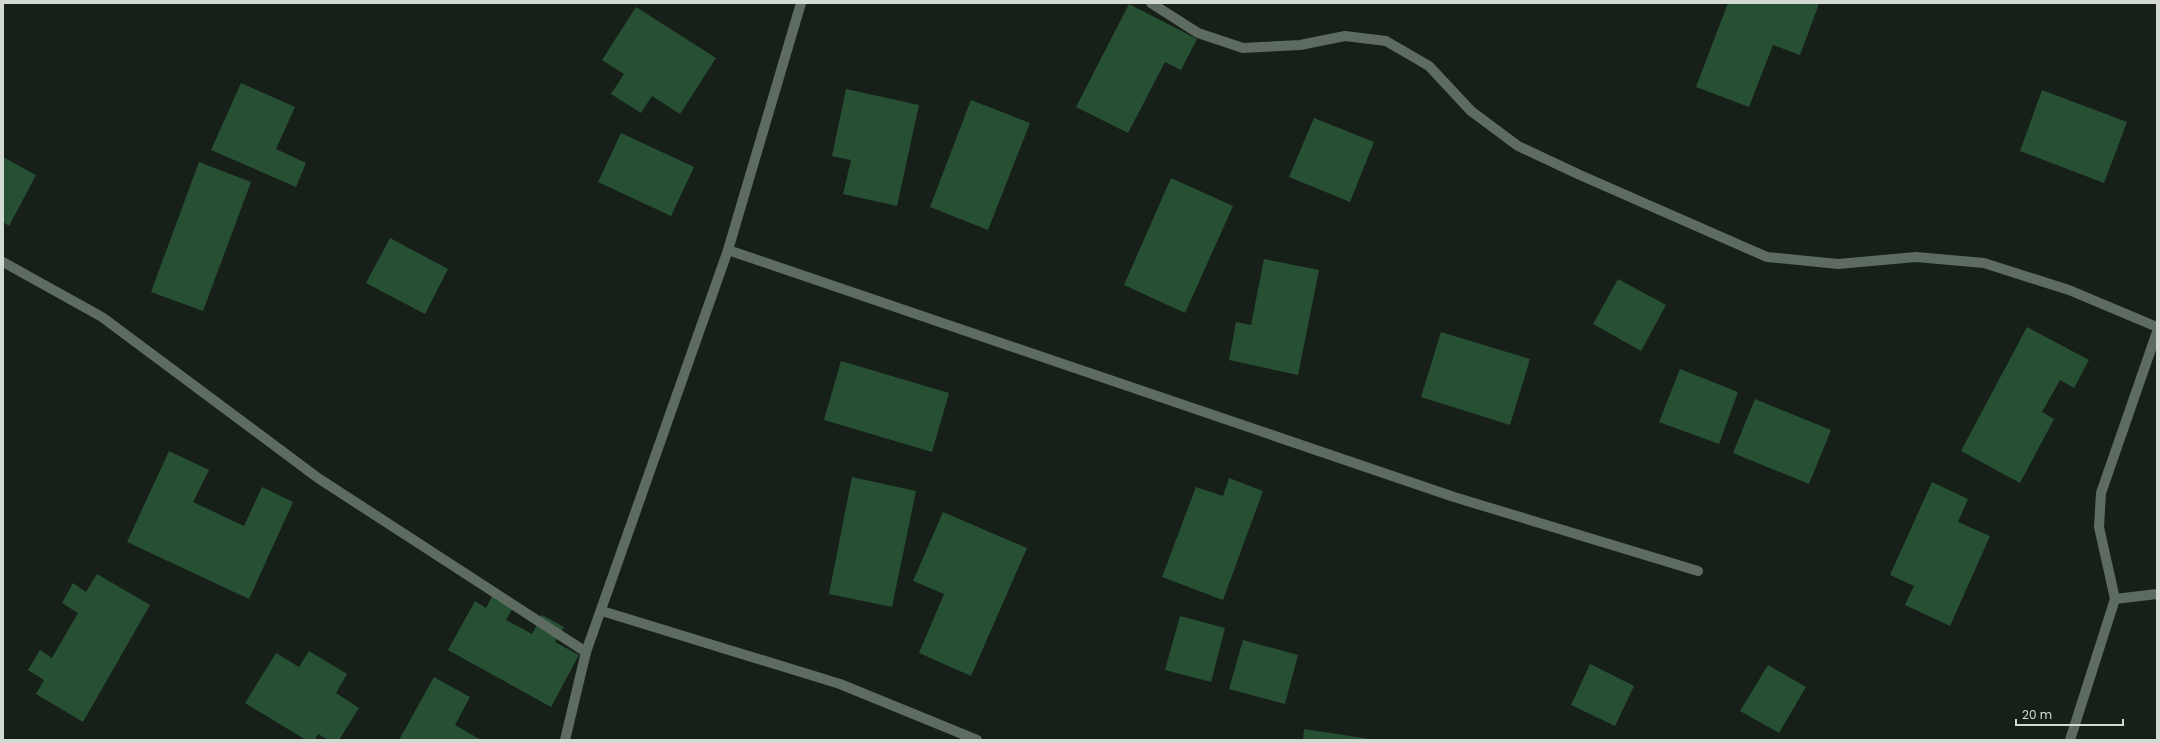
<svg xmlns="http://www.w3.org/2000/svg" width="2160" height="743" viewBox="0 0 2160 743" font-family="Poppins,sans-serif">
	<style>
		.building { fill: #264f33 }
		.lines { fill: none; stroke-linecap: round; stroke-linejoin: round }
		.minor { stroke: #5e6b61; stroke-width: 10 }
	</style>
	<rect width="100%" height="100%" fill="#162019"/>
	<g class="building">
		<path d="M1728,3L1819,4L1800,55L1773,45L1749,107L1696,87Z"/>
		<path d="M1129,4L1197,39L1181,70L1165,62L1128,133L1076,107Z"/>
		<path d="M636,7L716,58L680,114L652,96L641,113L611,94L624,74L602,60Z"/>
		<path d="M241,83L295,107L276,149L306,163L296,187L211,150Z"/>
		<path d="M846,89L919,105L897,206L843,194L851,160L832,156Z"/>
		<path d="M2042,90L2127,122L2104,183L2020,151Z"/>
		<path d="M971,100L1030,123L988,230L930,207Z"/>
		<path d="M1314,118L1374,142L1350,202L1289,177Z"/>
		<path d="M621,133L694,167L671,216L598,182Z"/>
		<path d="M3,157L36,175L9,226L3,222Z"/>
		<path d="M199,162L251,182L203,311L151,292Z"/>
		<path d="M1171,178L1233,206L1185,313L1124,285Z"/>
		<path d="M390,238L448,269L425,314L366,283Z"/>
		<path d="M1264,259L1319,270L1298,375L1229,360L1236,322L1251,325Z"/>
		<path d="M1618,279L1666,305L1641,351L1593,324Z"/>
		<path d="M2027,327L2089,360L2074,388L2060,380L2042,412L2054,419L2020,483L1961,451Z"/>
		<path d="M1441,332L1530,359L1510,425L1421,397Z"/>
		<path d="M841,361L949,393L932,452L824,420Z"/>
		<path d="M1680,369L1738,392L1719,444L1659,422Z"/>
		<path d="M1755,399L1831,430L1809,484L1733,453Z"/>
		<path d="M169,451L209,470L193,502L244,526L262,487L293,502L249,599L127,542Z"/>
		<path d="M852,477L916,491L892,607L829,594Z"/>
		<path d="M1229,478L1263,491L1223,600L1162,577L1196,487L1223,496Z"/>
		<path d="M1932,482L1968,499L1958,522L1990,536L1950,626L1905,605L1914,586L1890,575Z"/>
		<path d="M943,512L1027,548L971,676L919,653L944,594L913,581Z"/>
		<path d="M97,574L150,605L83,722L36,694L44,680L28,670L40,650L52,658L78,613L62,603L73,583L86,592Z"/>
		<path d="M495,591L516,603L506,620L532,634L542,615L564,627L555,642L579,655L551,707L448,650L475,601L486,608Z"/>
		<path d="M1180,616L1225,628L1211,682L1165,670Z"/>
		<path d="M1243,640L1298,655L1285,704L1229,689Z"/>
		<path d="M309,651L347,674L336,693L359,708L339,740H329L318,734L315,740H306L245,703L276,653L299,667Z"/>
		<path d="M1590,664L1634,686L1615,726L1571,705Z"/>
		<path d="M1768,665L1806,687L1779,733L1740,711Z"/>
		<path d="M434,677L470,697L455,725L481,740H399Z"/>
		<path d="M1304,729L1370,739L1369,740H1303Z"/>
	</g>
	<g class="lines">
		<g class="minor">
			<path d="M1151,3L1198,33L1243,48L1300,45L1345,36L1386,41L1429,66L1471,111L1518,146L1580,175L1767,257L1838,264L1916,257L1984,263L2069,290L2157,327"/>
			<path d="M728,250L1454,497L1698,571"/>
			<path d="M3,262L102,317L318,478L586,652"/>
			<path d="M2115,599L2099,527L2101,493L2157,332"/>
			<path d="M602,611L840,684L977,740"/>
			<path d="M565,740L586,652L728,250L801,3"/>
			<path d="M2070,740L2115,599L2157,594"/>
		</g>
	</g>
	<rect width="2160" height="743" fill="none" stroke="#d3dad4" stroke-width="8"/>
	<path d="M2016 719v6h107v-6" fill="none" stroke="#d3dad4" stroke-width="2"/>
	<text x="2022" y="719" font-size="12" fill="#d3dad4" stroke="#162019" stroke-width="3" paint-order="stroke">20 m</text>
</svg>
